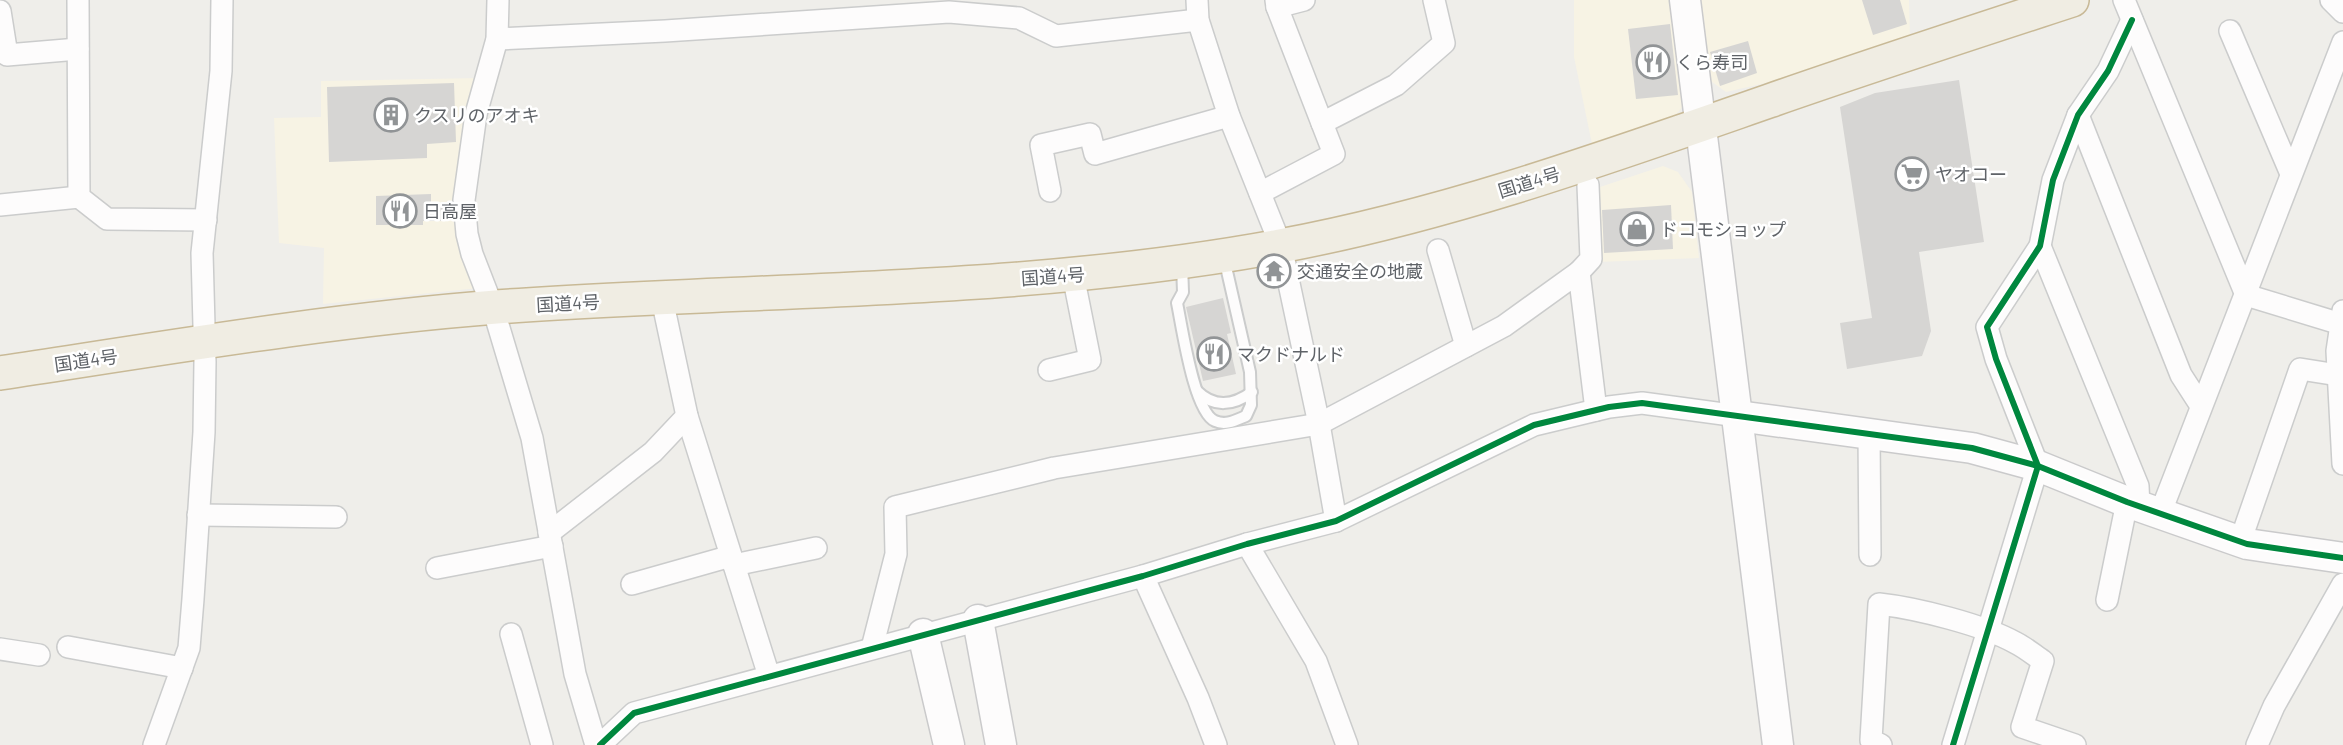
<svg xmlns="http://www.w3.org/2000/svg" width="2343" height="745" viewBox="0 0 2343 745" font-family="Barlow,'Noto Sans JP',sans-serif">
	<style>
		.commercial { fill: #f7f3e4 }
		.building { fill: #d6d5d3 }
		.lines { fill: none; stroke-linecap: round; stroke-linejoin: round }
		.lane-casing { stroke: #cbcccc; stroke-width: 14 }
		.street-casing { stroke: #cbcccc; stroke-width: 24 }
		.secondary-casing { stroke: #cacacb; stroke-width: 33 }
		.highway-casing { stroke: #c8b996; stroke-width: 36 }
		.lane { stroke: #fdfcfc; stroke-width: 10 }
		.street { stroke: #fdfcfc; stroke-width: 21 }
		.secondary { stroke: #fdfcfc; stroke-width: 30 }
		.highway { stroke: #f0ede3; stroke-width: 33 }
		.cycleway-casing { stroke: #fff; stroke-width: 10 }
		.cycleway { stroke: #00873e; stroke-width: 6 }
		.labels { text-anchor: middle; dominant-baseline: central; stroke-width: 5; stroke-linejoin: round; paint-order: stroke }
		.poi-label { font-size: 18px; fill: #5f6368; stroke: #fff; text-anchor: start }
		.street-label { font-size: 18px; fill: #5f6368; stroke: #fff }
	</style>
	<rect width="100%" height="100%" fill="#efeeea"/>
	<g class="commercial">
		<path d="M1574,0H1676L1687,101L1675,116L1592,144L1574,57Z"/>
		<path d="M1696,0H1909L1910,37L1779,80L1726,92L1708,79Z"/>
		<path d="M481,78L468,116L479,288L323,304L324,248L279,243L274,118L321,117V81Z"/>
		<path d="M1663,166L1678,172L1692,192L1699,258L1598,262L1594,189Z"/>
	</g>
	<g class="building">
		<path d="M1862,0H1900L1907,24L1873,35Z"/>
		<path d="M1670,24L1678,95L1636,99L1628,29Z"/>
		<path d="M1748,41L1757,73L1720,86L1710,52Z"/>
		<path d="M1959,80L1984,242L1919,252L1931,331L1922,356L1847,369L1840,323L1872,318L1840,107L1875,93Z"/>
		<path d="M454,83L456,142L427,144V158L329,162L327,87Z"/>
		<path d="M431,194V205H447V221H423V225H376V196Z"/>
		<path d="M1671,205L1673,249L1604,253L1602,210Z"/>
		<path d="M1223,298L1231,333L1227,334L1236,374L1203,381L1186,307Z"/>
	</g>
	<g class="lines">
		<g class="lane-casing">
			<g id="lane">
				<path d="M1182,264L1183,292L1177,303C1182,327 1194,412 1215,421C1226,426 1236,420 1246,416L1251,405L1250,372L1224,258"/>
				<path d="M1197,391C1214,408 1233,406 1252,392"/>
			</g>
		</g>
		<g class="street-casing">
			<g id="street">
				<path d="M78,0L79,197L107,219L206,220"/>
				<path d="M498,0L497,39L476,114L464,200L467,234L472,254L493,308L532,438L575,674L596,745"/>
				<path d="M1197,0L1198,20L1229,116L1281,246L1319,424L1336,521"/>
				<path d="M2124,0L2246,295"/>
				<path d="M2331,0L2343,12"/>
				<path d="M1277,7L1304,0"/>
				<path d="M0,11L7,55L78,49"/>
				<path d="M2230,31L2291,174"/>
				<path d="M497,39L665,31L949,12L1019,18L1056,36L1198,20"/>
				<path d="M2078,115L2181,375L2201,406"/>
				<path d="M1322,123L1396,85L1444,43L1434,0"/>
				<path d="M1050,191L1041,145L1090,134L1095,154L1229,116"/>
				<path d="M1260,193L1334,154L1277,7L1276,0"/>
				<path d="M0,205L79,197"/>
				<path d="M2040,246L2138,486L2139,507"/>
				<path d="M1438,250L1466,346"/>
				<path d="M1579,272L1591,259L1588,185"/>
				<path d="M2246,295L2341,324"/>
				<path d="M664,297L665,313L687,416L769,676"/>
				<path d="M2343,311L2337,351L2343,464"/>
				<path d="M1049,370L1090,360L1073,275"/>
				<path d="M1869,433L1870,555"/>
				<path d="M2160,514L2343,42"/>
				<path d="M198,515L336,517"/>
				<path d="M549,533L653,452L687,416"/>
				<path d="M2240,542L2300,369L2338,375"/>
				<path d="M1247,544L1316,661L1347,745"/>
				<path d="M734,565L816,548"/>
				<path d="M437,568L552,546"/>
				<path d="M1143,576L1198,698L1216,745"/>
				<path d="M632,584L731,556"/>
				<path d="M2107,600L2127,502"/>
				<path d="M511,634L542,745"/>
				<path d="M68,647L182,668"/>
				<path d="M872,648L896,554L895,507L1054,468L1319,424L1504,326L1579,272L1596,410"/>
				<path d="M0,649L39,655"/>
				<path d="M154,745L189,648L193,599L204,432L205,362L202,253L221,71L222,0"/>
				<path d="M600,745L634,713L1143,576L1247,544L1336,521L1534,425L1609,407L1642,403L1738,416"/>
				<path d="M1881,745L1871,740L1879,604C1916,608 1984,625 2016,643C2026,648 2034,655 2043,661L2022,727L2075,745"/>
				<path d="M1953,745L2038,466L1996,359L1987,327L2040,246L2053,180L2078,115L2108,71L2132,20"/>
				<path d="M2257,745L2274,706L2343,584"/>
			</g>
		</g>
		<g class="secondary-casing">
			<g id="secondary">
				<path d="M1685,0L1778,745"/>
				<path d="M1738,416L1972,448L2038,466L2127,502L2247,544L2343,558"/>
				<path d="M978,620L1001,745"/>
				<path d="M923,634L949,745"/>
			</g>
		</g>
		<g class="highway-casing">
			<path id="highway" d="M0,373C165,348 330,320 496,307C757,288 1021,294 1280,246C1447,215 1608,157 1769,101C1869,66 1971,33 2072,0"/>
		</g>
		<use href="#lane" class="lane"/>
		<use href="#street" class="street"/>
		<use href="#secondary" class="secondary"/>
		<use href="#highway" class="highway"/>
		<g class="cycleway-casing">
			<g id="cycleway">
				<path d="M600,745L634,713L1143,576L1247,544L1336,521L1534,425L1609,407L1642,403L1972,448L2038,466L2127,502L2247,544L2343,558"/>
				<path d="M1953,745L2038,466L1996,359L1987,327L2040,246L2053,180L2078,115L2108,71L2132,20"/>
			</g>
		</g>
		<use href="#cycleway" class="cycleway"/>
	</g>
	<defs>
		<g id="restaurant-ring" transform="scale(1.725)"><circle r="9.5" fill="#fff" stroke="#919496" stroke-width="1.5"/><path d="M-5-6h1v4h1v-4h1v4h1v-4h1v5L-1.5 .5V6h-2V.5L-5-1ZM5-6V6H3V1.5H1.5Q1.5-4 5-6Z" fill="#919496"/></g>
		<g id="building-ring" transform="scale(1.725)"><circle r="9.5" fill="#fff" stroke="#919496" stroke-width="1.5"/><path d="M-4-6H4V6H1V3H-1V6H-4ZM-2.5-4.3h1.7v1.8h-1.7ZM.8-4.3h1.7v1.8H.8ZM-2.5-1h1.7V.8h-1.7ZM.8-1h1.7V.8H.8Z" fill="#919496"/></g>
		<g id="supermarket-ring" transform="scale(1.725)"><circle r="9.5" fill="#fff" stroke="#919496" stroke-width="1.5"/><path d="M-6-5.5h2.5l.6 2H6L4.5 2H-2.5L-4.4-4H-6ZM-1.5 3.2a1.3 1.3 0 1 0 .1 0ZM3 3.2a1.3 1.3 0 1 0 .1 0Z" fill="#919496"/></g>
		<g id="shop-ring" transform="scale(1.725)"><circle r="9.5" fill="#fff" stroke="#919496" stroke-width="1.5"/><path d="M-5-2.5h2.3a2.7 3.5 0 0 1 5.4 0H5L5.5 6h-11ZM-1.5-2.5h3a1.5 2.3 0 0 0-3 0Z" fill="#919496"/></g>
		<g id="temple-ring" transform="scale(1.725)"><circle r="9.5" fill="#fff" stroke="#919496" stroke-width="1.5"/><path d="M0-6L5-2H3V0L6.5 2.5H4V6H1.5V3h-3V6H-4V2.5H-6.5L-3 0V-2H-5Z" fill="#919496"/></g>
	</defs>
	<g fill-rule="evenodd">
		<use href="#restaurant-ring" x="1653" y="62"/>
		<use href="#building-ring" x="391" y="115"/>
		<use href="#supermarket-ring" x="1912" y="174"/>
		<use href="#restaurant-ring" x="400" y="211"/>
		<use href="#shop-ring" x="1637" y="229"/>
		<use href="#temple-ring" x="1274" y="271"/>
		<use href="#restaurant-ring" x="1214" y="354"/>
	</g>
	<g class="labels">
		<g class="poi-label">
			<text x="1676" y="62">くら寿司</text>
			<text x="414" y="115">クスリのアオキ</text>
			<text x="1935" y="174">ヤオコー</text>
			<text x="423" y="211">日高屋</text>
			<text x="1660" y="229">ドコモショップ</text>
			<text x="1297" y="271">交通安全の地蔵</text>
			<text x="1237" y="354">マクドナルド</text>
		</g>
		<g class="street-label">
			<text transform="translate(1529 182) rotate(-17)">国道4号</text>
			<text transform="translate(1053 276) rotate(-4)">国道4号</text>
			<text transform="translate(568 303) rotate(-3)">国道4号</text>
			<text transform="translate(86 360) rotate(-8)">国道4号</text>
		</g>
	</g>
</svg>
